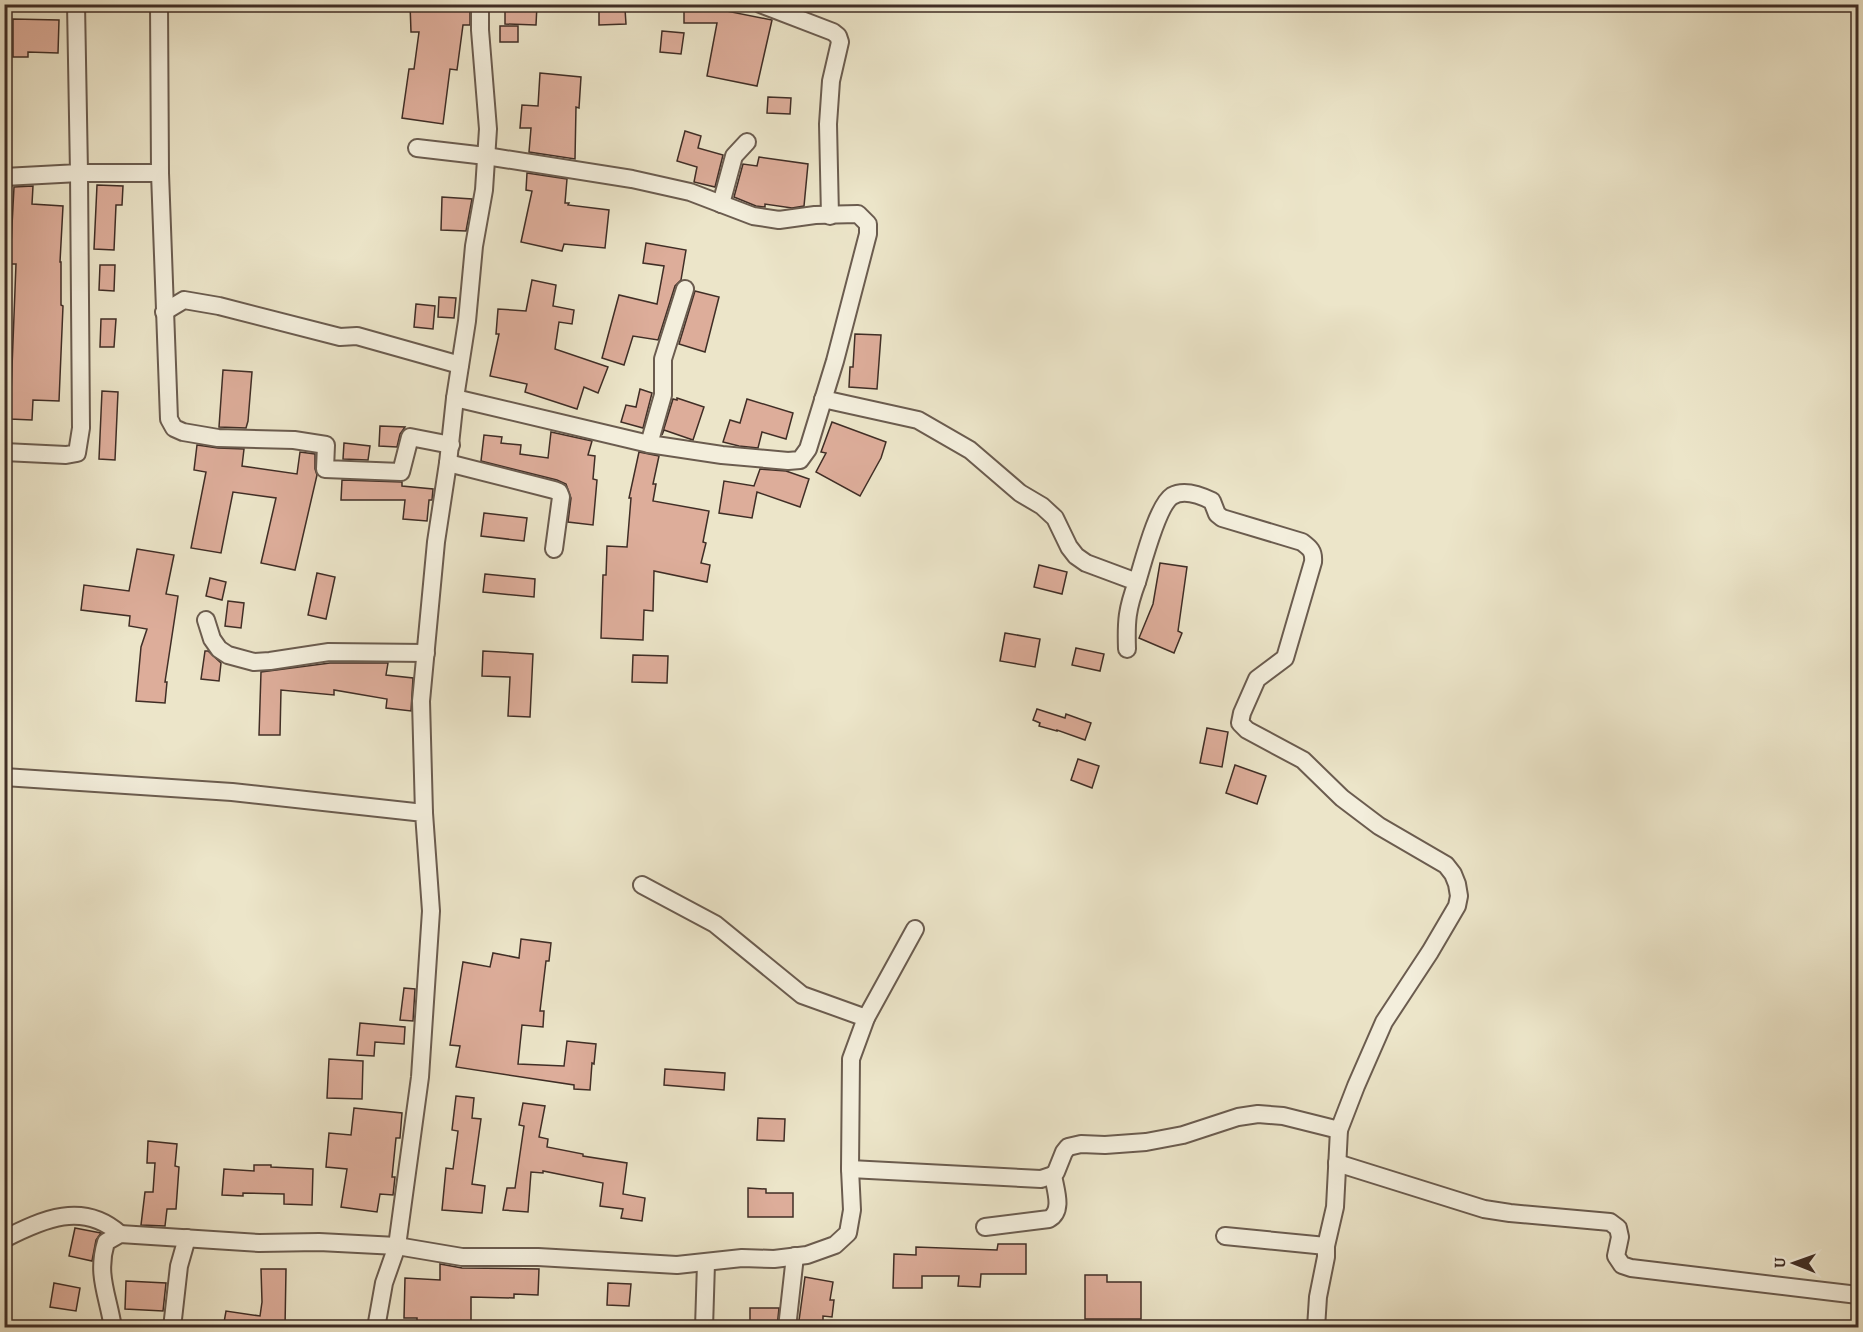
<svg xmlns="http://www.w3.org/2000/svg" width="1863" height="1332" viewBox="0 0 1863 1332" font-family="Alegreya,serif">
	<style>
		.building { fill: #ddad9a; stroke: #402e26; stroke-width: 1.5 }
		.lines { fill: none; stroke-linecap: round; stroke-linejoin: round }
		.minor-casing { stroke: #6b5c4f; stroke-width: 20 }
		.minor { stroke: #f3eedc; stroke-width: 16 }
	</style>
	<rect width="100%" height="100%" fill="#ece5c9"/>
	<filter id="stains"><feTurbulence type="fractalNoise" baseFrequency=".00333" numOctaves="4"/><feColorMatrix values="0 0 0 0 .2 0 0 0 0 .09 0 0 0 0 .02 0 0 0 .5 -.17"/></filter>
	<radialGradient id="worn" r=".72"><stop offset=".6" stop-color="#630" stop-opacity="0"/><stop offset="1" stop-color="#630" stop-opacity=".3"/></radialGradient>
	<g class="building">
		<path d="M410,4H470V25H463L457,70L450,69L443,124L402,118L409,69H414L419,32H411Z"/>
		<path d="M602,4H621L620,9H625L626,24L599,25V10H602Z"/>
		<path d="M684,4H701V6L772,20L757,86L707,76L717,23H684Z"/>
		<path d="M505,5H537L536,25L505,24Z"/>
		<path d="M13,19L59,20L58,53L28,52V57H13Z"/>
		<rect x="500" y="26" width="18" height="16"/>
		<path d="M662,31L684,33L681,54L660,52Z"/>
		<path d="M540,73L581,77L579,108L576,107L575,159L529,152L531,128H520L522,105L538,106Z"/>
		<path d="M768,97L791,98L790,114L767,113Z"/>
		<path d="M685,131L701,136L698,148L723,155L715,187L694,182L697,167L677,161Z"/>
		<path d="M759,157L808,164L804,206L792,208L765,204V207L756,206L734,197L743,164L757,166Z"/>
		<path d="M527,173L567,179L565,203H569L568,205L609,210L605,248L564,244L562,251L521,242L532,191L526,190Z"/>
		<path d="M97,185L123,186L122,205H116L114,250L94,249Z"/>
		<path d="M33,186L32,204L63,206L60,262H61V305L63,306L59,401L33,400L32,420L10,419L16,264H10L14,187Z"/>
		<path d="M442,197L472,199L466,231L441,230Z"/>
		<path d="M646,243L686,250L681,280L675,286L658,340L633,336L624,365L602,358L619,295L657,304L664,266L643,263Z"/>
		<path d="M100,265H115L114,291L99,290Z"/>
		<path d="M532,280L556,285L553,306L574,310L572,324L559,322L555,349L608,367L598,393L584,387L577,409L525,392L527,384L490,376L499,334H496L498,309L526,311Z"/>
		<path d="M695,291L719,297L705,352L679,344Z"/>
		<path d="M439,297L456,298L454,318L438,317Z"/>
		<path d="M416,304L435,306L433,329L414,327Z"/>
		<path d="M101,319H116L114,347H100Z"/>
		<path d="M855,334L881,335L877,389L849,387L850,367H853Z"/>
		<path d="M223,370L252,372L248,421L246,428L219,427Z"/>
		<path d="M640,389L652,393L643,428L621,422L626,405L636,407Z"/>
		<path d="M102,391L118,392L115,460L99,459Z"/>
		<path d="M677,398L704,407L693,440L664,430L662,435L673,399L677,400Z"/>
		<path d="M747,399L793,413L786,439L762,432L758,448L739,446L723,442L730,420L740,423Z"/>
		<path d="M832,422L886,442L881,458L860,496L816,472L826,453L821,452Z"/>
		<path d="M380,426L405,427L400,434L397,447L379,446Z"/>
		<path d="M551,432L592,441L588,455L595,456L593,479L597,480L593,525L568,522L571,498L566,484L557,480L481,461L484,435L502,437L501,443L521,445L520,454L548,458Z"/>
		<path d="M344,443L370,446L368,460L343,459Z"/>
		<path d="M197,445L218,448L244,449L242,466L297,474L300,452L315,454V469L317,475L295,570L261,563L276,498L233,492L221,553L191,548L206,472L194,470Z"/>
		<path d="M639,452L659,456L653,484H656L653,501L709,511L703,542L706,543L701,563L710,565L707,582L654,571L653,611L644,610L643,640L601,638L603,575H606L607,546L627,547L631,498H629Z"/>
		<path d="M760,469L786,471L809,479L800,507L757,492L752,518L719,513L724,481L754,486Z"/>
		<path d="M342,480L402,482V486L433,489L432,500H429L427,521L403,519L405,500H341Z"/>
		<path d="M484,513L527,518L524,541L481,536Z"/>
		<path d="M137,549L174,555L166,594L178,596L165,682H167L165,703L136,701L141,647L147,629L129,626L130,616L81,610L84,585L129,591Z"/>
		<path d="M1160,563L1187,567L1178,631L1182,633L1174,653L1139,638L1153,604Z"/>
		<path d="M1039,565L1067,572L1062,594L1034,587Z"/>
		<path d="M317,573L335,577L326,619L308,615Z"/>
		<path d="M485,574L535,579L534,597L483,592Z"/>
		<path d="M210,578L226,582L222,600L206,596Z"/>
		<path d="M228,601L244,603L241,628L225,626Z"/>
		<path d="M1005,633L1040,639L1035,667L1000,661Z"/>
		<path d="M1076,648L1104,654L1100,671L1072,665Z"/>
		<path d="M205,651H208L221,663L219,681L201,679Z"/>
		<path d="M483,651L533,654L530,717L508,716L510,677L482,676Z"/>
		<path d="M633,655L668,656L667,683L632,682Z"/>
		<path d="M330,663H388L386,675L413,678L411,711L386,708L387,699L334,690V695L281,690L280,735H259L261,672Z"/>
		<path d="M1037,709L1065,718L1066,714L1091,723L1085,740L1057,730V731L1039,726L1040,723L1033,720Z"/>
		<path d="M1207,728L1228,732L1222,767L1200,763Z"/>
		<path d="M1078,759L1099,766L1092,788L1071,780Z"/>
		<path d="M1235,765L1266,776L1257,804L1226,793Z"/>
		<path d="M521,939L551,943L549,961H546L540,1011H544L543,1027L522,1025L518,1064L564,1066L567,1041L596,1044L594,1064L592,1063L590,1090L574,1089V1085L456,1067L460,1046L450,1045L463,962L490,967L493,953L519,958Z"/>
		<path d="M404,988L415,989L413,1021L400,1020Z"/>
		<path d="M360,1023L405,1027L404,1044L375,1042L374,1056L357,1055Z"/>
		<path d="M329,1059L363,1061L362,1099L327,1098Z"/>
		<path d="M665,1069L725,1073L724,1090L664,1085Z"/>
		<path d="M456,1096L474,1098L472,1118L481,1119L472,1184L485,1186L482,1213L442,1210L446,1168L453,1169L458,1131L452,1130Z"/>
		<path d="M523,1103L545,1106L539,1137L548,1139L547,1147L583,1154V1156L627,1163L623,1194L645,1198L642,1221L621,1218L623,1209L600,1206L603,1183L543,1171V1173L531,1172L528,1212L503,1210L507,1188H515L524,1126L519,1125Z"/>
		<path d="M354,1108L402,1113L400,1138H396L392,1177H395L393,1195L380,1194L377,1212L341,1207L347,1169L326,1167L329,1133L351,1135Z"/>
		<path d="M758,1118L785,1119L784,1141L757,1140Z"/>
		<path d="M148,1141L177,1144L175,1166L179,1167L176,1209H167L165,1226L141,1225L145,1192H153L155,1163H147Z"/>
		<path d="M254,1165H271V1167L313,1169L312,1205L284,1204V1194L243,1193V1196L222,1195L224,1169L254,1171Z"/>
		<path d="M748,1188L766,1189V1193H793V1217H748Z"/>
		<path d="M75,1228L101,1233L96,1240L92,1261L69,1256Z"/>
		<path d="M998,1244H1026V1274H981L980,1287L958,1286L959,1276H922V1288H893L894,1254L916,1255V1247L997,1250Z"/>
		<path d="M440,1264L462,1268L539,1269L538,1295L514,1294V1298L471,1297V1325H417V1318H404L405,1278L440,1280Z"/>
		<path d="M261,1269H286L285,1328H223L226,1311L260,1316L262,1302Z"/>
		<path d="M1085,1275H1107V1282H1141V1319H1085Z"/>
		<path d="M805,1277L833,1282L830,1300H834L832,1317L823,1316V1328H798Z"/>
		<path d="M126,1281L166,1283L163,1311L125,1309Z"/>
		<path d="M54,1283L80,1288L76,1311L50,1307Z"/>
		<path d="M608,1283L631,1284L629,1306L607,1305Z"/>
		<path d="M750,1308H779L777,1327H750Z"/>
	</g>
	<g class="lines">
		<g class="minor-casing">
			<g id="minor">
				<path d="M760,4L833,32L838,36L840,42L831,81L828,124L830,216"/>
				<path d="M417,148L486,156L632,179L690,192L753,216L779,220L815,215L858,214L868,224V234L835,361L808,449L800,460L788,461L722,455L649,444L663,395V359L685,289"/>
				<path d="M160,173L169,419L174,428L183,432L218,438L294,440L326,445L325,469L401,472L410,437L451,445"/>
				<path d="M4,177L79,173L76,4"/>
				<path d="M721,204L734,156L747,142"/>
				<path d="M164,312L184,300L219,306L340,337L357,336L460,365"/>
				<path d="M455,398L649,444"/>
				<path d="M823,399L918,420L970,450L1020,493L1042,506L1055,518L1069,547L1076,556L1086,563L1137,582C1127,609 1126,621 1127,649"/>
				<path d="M4,452L66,455L77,453L81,428L79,173H160L159,4"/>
				<path d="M448,463L554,490L559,492L561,497L554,549"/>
				<path d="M1137,582C1143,563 1157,506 1172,496C1184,489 1200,495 1212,501L1217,514L1222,518L1302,542C1310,548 1314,551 1313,562L1285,658L1257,679L1242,713L1240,723L1247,730L1303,760L1342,798L1379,826L1446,865L1453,874L1457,884L1459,896L1457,906L1430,952L1384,1022L1356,1086L1339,1130L1335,1207L1326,1246V1257L1318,1297L1316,1328"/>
				<path d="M206,620L212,639L219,649L228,655L254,662L270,661L329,652L426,653"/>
				<path d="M4,777L232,792L424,813L431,911L420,1077L397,1246L384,1283L376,1328"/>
				<path d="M424,813L421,701L436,542L448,463L455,398L467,321L474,246L484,190L488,129L480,30V4"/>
				<path d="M642,885L715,924L802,995L866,1018"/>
				<path d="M1337,1163L1484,1209L1510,1213L1610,1222L1618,1228L1620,1237L1616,1256L1622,1265L1631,1268L1858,1295"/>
				<path d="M850,1169L1041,1179L1053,1175L1056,1172L1064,1152L1068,1147L1081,1144L1105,1145L1146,1142L1183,1135L1238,1117L1258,1114L1283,1116L1339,1130"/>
				<path d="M985,1227L1049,1219C1064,1211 1055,1189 1053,1175"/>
				<path d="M1225,1236L1326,1246"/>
				<path d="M4,1239C43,1219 83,1201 120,1234"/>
				<path d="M113,1328C108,1295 96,1275 106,1242L120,1234L259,1243L319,1242L397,1246L462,1257H538L677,1265L742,1258L774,1259L807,1255L835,1245L848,1233L852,1210L850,1169L851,1059L866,1018L915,929"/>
				<path d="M172,1328L179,1266L187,1238"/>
				<path d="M704,1328L706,1263"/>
				<path d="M787,1328L795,1256"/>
			</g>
		</g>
		<use href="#minor" class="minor"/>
	</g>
	<rect width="1863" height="1332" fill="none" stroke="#ece5c9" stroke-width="24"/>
	<rect x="6" y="6" width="1851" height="1320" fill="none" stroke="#402e26" stroke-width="3"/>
	<rect x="12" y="12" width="1839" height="1308" fill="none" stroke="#402e26" stroke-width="1.5"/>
	<g transform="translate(1794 1263) rotate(271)" stroke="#f3eedc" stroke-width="4.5" paint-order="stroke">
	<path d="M0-4.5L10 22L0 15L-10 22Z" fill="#402e26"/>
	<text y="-9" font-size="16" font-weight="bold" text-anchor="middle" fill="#402e26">U</text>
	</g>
	<rect width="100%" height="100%" filter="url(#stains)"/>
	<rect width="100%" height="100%" fill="url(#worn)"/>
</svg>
